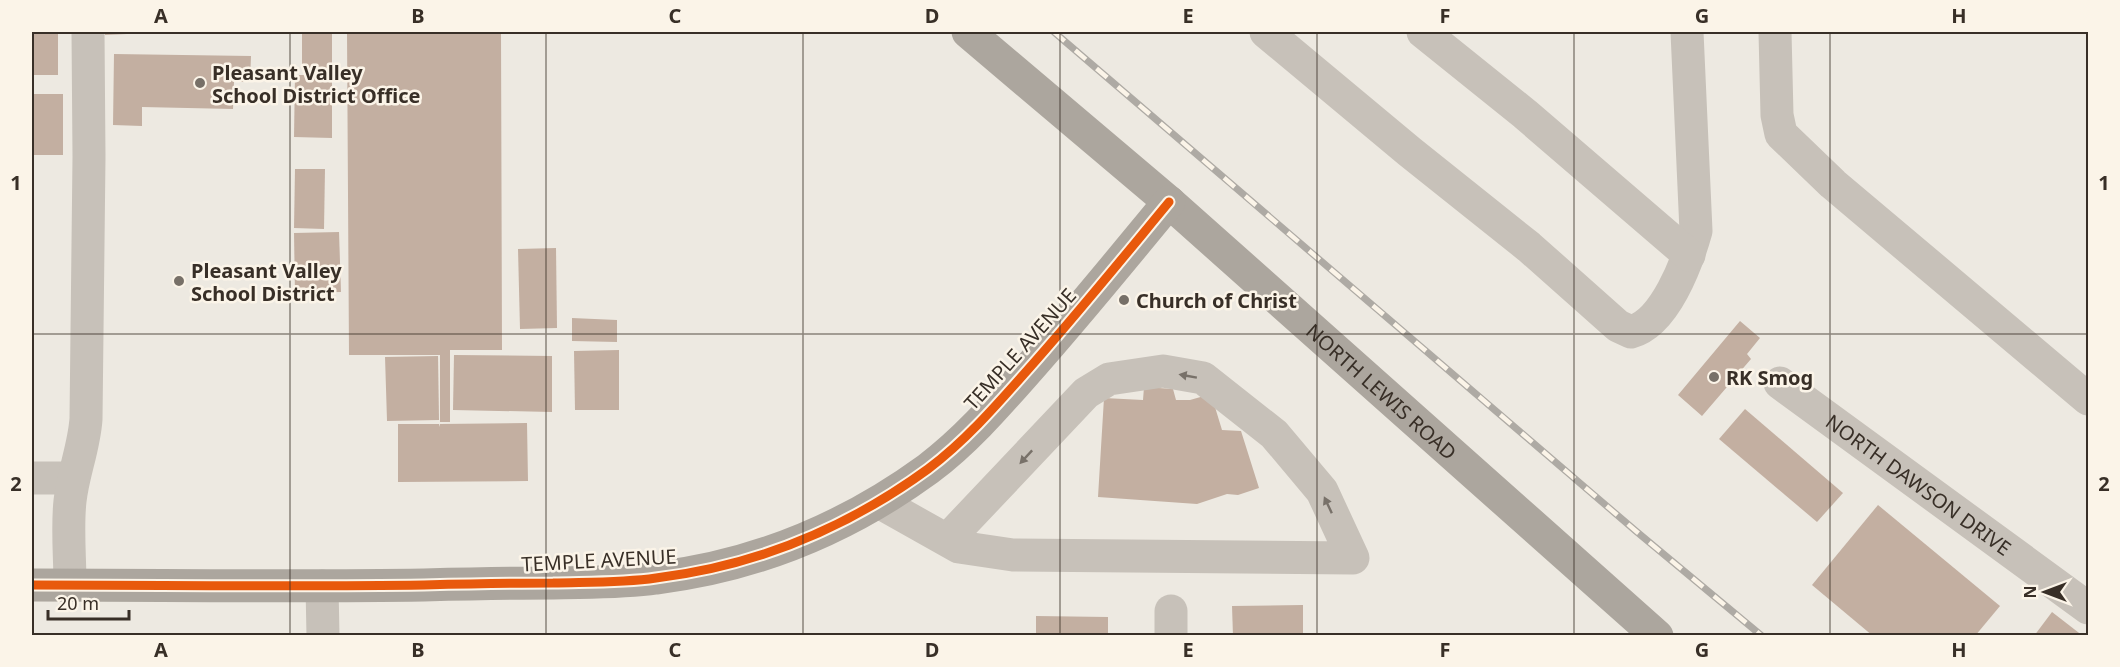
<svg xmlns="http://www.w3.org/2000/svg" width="2120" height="667" viewBox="0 0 2120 667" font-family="'Noto Sans',sans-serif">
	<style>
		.building { fill: #c3afa1 }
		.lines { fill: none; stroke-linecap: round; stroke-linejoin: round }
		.minor { stroke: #c7c1b9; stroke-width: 33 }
		.major { stroke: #aca69e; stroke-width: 33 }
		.rail-casing { stroke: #aeaaa4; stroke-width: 7 }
		.rail { stroke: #fbf4e8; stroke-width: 4.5; stroke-dasharray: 14; stroke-linecap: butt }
		.cycleway-casing { stroke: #fbf4e8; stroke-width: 13 }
		.cycleway { stroke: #e8590c; stroke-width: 9 }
		.oneway { fill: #787169 }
		.grid { fill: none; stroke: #382f27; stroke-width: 1.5; stroke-opacity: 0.55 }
		.poi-dot { fill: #777068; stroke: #fbf4e8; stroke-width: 2 }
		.labels { text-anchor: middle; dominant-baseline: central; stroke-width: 5; stroke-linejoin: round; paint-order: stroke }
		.poi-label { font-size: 20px; font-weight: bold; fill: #382f27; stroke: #fbf4e8; text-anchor: start }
		.street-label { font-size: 20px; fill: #382f27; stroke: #fbf4e8 }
		.neatline { fill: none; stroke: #382f27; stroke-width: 2 }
		.grid-label { font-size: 20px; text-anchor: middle; font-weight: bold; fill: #382f27 }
	</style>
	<rect width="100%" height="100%" fill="#ede9e1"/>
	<g class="building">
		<rect x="32" y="32" width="26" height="43"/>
		<path d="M105,32H149V33L105,35Z"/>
		<path d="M302,32H332V69L302,68Z"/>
		<path d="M347,32H501L502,350H450V422H440V355H349Z"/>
		<path d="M114,54L251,56L250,82H234L233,109L142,107V126L113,125Z"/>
		<path d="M295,75H332V138L294,137Z"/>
		<rect x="32" y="94" width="31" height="61"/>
		<path d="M295,169H325L324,229L294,228Z"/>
		<path d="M339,232L341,292L295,293L294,233Z"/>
		<path d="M556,248L557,328L520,329L518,249Z"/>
		<path d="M572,318L617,320V342L572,341Z"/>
		<path d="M1740,321L1760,338L1747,354L1751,359L1702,416L1678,395Z"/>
		<path d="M619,350V410H575L574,351Z"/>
		<path d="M454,355L552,356V412L453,410Z"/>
		<path d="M438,356L439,420L387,421L385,357Z"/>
		<path d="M1144,387L1173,389L1176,400H1190L1211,394L1222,430L1241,431L1259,488L1238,495L1227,494L1197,504L1098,497L1104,398L1143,400Z"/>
		<path d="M1745,409L1843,493L1817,522L1719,439Z"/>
		<path d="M527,423L528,481L398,482V424H439L440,427V424Z"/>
		<path d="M1878,505L2000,606L1975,636H1873L1812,585Z"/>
		<path d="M1303,605V636H1233L1232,606Z"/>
		<path d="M2052,612L2083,636H2034Z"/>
		<path d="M1036,616L1108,617V636H1036Z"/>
	</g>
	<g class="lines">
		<g class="minor">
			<path d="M1266,32L1410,152L1529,247L1618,326L1631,332C1665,323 1687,263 1696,231L1687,32"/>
			<path d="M1423,32L1525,114L1689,255"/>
			<path d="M1775,32L1777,115L1781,134L1833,184L2088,399"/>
			<path id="s1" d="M1780,383L2088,608"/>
			<path d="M32,478H73"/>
			<path d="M879,502L959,547L1013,555L1353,558L1322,491L1274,434L1203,378L1163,371L1109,379L1086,393L947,540"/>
			<path d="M70,585C70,557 67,528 70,501C73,473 84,448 86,419L89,157L88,32"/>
			<path d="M322,586L323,636"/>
			<path d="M1171,636V611"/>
		</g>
		<g class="major">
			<path id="s2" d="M968,32L1169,202L1657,636"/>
			<path d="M32,585C162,585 293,587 424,585C467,584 510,583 553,583C587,582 622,583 656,578C755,566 847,528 928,469C964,442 994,408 1024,374C1074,318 1121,260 1169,202"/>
		</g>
		<g class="rail-casing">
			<path id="rail" d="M1054,32L1637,532L1762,636"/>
		</g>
		<use href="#rail" class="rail"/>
		<g class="cycleway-casing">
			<path id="cycleway" d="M32,585C162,585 293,587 424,585C467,584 510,583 553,583C587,582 622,583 656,578C755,566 847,528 928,469C964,442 994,408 1024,374C1074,318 1121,260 1169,202"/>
		</g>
		<use href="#cycleway" class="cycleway"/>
	</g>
	<defs><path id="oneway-solid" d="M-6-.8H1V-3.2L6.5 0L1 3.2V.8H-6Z" transform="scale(1.5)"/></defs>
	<g class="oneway">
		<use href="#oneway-solid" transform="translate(1188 376) rotate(-170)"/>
		<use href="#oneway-solid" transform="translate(1026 457) rotate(133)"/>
		<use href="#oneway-solid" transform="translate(1328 505) rotate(-115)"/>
	</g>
	<path class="grid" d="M290,32V636M546,32V636M803,32V636M1060,32V636M1317,32V636M1574,32V636M1830,32V636M32,334H2088"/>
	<g class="poi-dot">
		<circle cx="200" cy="83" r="6"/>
		<circle cx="179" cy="281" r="6"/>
		<circle cx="1124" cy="300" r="6"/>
		<circle cx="1714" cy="377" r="6"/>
	</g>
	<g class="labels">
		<g class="poi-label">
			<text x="212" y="72">Pleasant Valley<tspan x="212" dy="23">School District Office</tspan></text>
			<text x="191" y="270">Pleasant Valley<tspan x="191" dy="23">School District</tspan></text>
			<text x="1136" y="300">Church of Christ</text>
			<text x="1726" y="377">RK Smog</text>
		</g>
		<g class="street-label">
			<text transform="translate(1020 349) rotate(-48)">TEMPLE AVENUE</text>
			<text stroke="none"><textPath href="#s2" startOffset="548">NORTH LEWIS ROAD</textPath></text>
			<text stroke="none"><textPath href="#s1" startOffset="172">NORTH DAWSON DRIVE</textPath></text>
			<text transform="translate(599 560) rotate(-3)">TEMPLE AVENUE</text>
		</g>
	</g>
	<rect width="2120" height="667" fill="none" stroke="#fbf4e8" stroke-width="66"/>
	<g transform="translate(2045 592) rotate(270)" stroke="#fbf4e8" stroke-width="4.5" paint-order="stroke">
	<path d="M0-4.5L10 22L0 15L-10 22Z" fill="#382f27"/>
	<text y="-9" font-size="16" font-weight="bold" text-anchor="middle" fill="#382f27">N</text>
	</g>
	<path d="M48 610v9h81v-9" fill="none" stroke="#382f27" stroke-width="3"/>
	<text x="57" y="610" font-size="18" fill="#382f27" stroke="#fbf4e8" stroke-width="4.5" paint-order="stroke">20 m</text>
	<rect x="33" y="33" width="2054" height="601" class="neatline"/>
	<g class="grid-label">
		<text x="161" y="23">A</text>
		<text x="418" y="23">B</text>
		<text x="675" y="23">C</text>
		<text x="932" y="23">D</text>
		<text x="1188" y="23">E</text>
		<text x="1445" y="23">F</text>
		<text x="1702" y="23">G</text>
		<text x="1959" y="23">H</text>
		<text x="16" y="190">1</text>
		<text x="2104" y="190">1</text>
		<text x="16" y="491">2</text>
		<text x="2104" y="491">2</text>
		<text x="161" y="657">A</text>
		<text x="418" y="657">B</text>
		<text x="675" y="657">C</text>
		<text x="932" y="657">D</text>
		<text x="1188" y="657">E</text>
		<text x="1445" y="657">F</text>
		<text x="1702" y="657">G</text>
		<text x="1959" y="657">H</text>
	</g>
</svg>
